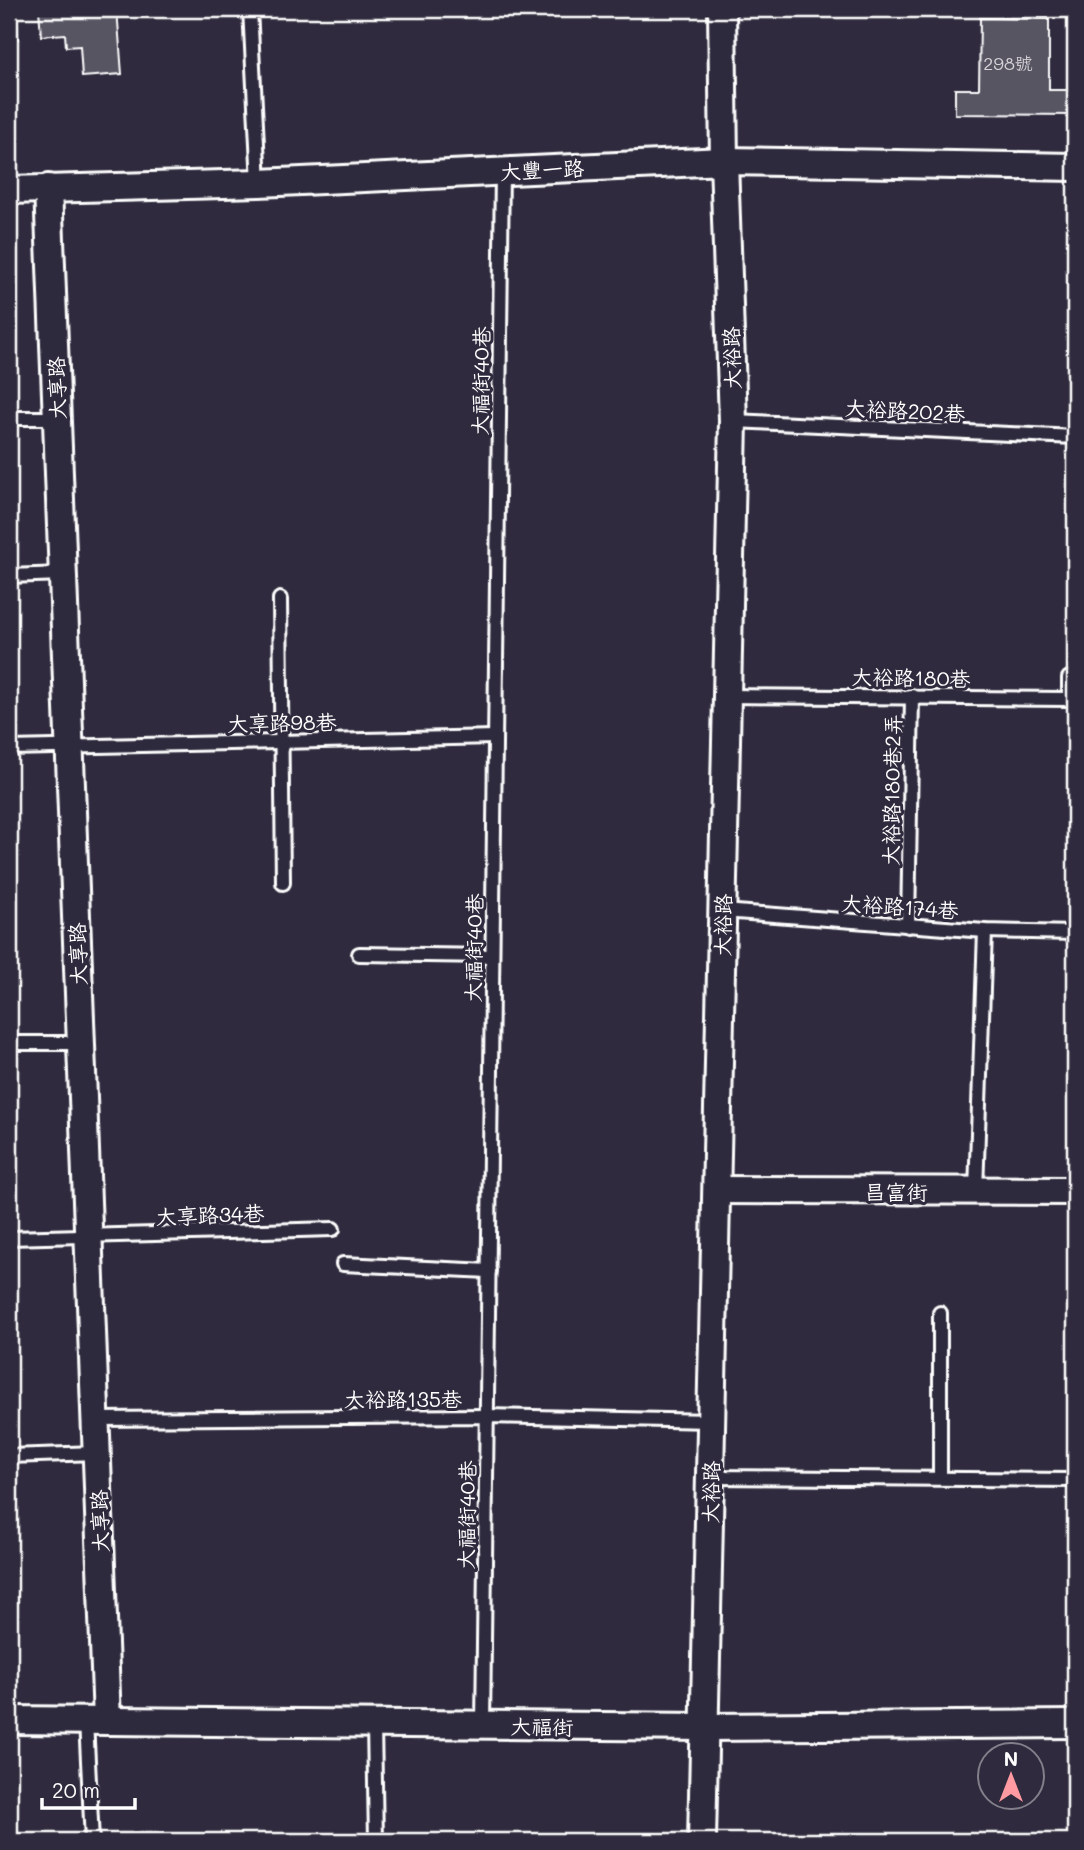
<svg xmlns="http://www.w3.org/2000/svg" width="1084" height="1850" viewBox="0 0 1084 1850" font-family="Mali,'LXGW WenKai TC',sans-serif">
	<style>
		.building { fill: #595564; stroke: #fff; stroke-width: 2 }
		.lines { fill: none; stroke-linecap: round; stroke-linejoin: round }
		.lane-casing { stroke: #fff; stroke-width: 18 }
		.street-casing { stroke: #fff; stroke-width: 32 }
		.lane { stroke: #2f2a3d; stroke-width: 12 }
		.street { stroke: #2f2a3d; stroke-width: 26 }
		.labels { text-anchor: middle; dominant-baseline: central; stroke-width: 6; stroke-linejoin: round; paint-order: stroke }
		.number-label { font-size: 18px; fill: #d6d4d8 }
		.street-label { font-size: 21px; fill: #fff; stroke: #2f2a3d }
	</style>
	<rect width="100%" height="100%" fill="#2f2a3d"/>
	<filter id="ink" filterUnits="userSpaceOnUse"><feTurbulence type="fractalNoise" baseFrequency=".0143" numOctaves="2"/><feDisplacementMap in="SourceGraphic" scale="14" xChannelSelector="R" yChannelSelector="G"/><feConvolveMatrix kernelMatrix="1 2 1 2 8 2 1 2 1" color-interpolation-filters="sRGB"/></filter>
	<g filter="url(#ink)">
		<g class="building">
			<path d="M39,9H117L122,74L82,77L80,46L66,47L65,34L41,36Z"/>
			<path d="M9,17V22H17L18,39L9,40Z"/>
			<path d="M980,18L1049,19V90H1075V115L955,114V89H979Z"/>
		</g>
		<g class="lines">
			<g class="lane-casing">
				<g id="lane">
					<path d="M250,9L259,183"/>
					<path d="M9,418H57"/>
					<path d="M733,421L1075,437"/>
					<path d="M9,576L62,574"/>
					<path d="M280,599L283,883"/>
					<path d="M727,696L1069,699V678H1075"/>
					<path d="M9,748L495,737"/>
					<path d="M723,911L985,931L1075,933"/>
					<path d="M908,926L912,696"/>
					<path d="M359,954L492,956"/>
					<path d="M9,1043H81"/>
					<path d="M976,1191L985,931"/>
					<path d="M9,1238L333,1229"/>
					<path d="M343,1264L489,1271"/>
					<path d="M940,1313V1478"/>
					<path d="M95,1419L487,1416L711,1421"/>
					<path d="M9,1456L97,1453"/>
					<path d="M710,1477L1075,1480"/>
					<path d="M86,1721L92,1841"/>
					<path d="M374,1724L376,1841"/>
					<path d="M483,1725L502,171"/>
				</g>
			</g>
			<g class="street-casing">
				<g id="street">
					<path d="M48,188L107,1721"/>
					<path d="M9,190L259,183L724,161L1075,167"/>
					<path d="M717,1190L1075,1191"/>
					<path d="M9,1720L705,1727L1075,1724"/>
					<path d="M702,1841L733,421L724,161L722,9"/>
				</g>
			</g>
			<use href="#lane" class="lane"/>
			<use href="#street" class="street"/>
		</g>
	</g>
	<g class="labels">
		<g class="number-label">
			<text x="1008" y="63">298號</text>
		</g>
		<g class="street-label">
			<text transform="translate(542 169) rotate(-3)">大豐一路</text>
			<text transform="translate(731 358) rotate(-92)">大裕路</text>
			<text transform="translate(480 381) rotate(-89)">大福街40巷</text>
			<text transform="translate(56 388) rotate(-92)">大享路</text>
			<text transform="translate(905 410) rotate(3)">大裕路202巷</text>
			<text transform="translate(911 677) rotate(1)">大裕路180巷</text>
			<text transform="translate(282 722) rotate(-1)">大享路98巷</text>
			<text transform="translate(891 790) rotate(-89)">大裕路180巷2弄</text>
			<text transform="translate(900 906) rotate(4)">大裕路174巷</text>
			<text transform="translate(722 925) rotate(-89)">大裕路</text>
			<text transform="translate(473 948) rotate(-89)">大福街40巷</text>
			<text transform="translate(77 954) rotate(-92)">大享路</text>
			<text x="896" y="1191">昌富街</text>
			<text transform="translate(210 1214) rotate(-2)">大享路34巷</text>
			<text x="403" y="1398">大裕路135巷</text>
			<text transform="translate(710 1492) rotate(-89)">大裕路</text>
			<text transform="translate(466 1515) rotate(-89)">大福街40巷</text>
			<text transform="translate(99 1521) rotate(-92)">大享路</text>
			<text transform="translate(542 1726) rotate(1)">大福街</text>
		</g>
	</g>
	<rect width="1084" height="1850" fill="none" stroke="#2f2a3d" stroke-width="35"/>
	<rect x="18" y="18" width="1049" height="1815" fill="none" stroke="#fff" stroke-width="2.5" filter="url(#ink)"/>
	<g transform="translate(1011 1776)"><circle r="33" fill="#2f2a3d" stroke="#827f8b" stroke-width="2"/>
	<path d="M0-5L12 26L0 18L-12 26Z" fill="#ff9aa2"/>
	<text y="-10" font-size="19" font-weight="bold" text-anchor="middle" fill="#ffffff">N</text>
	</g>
	<path d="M42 1798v10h93v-10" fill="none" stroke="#ffffff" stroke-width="3.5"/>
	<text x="52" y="1798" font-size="21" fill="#ffffff" stroke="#2f2a3d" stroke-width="5" paint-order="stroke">20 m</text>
</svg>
